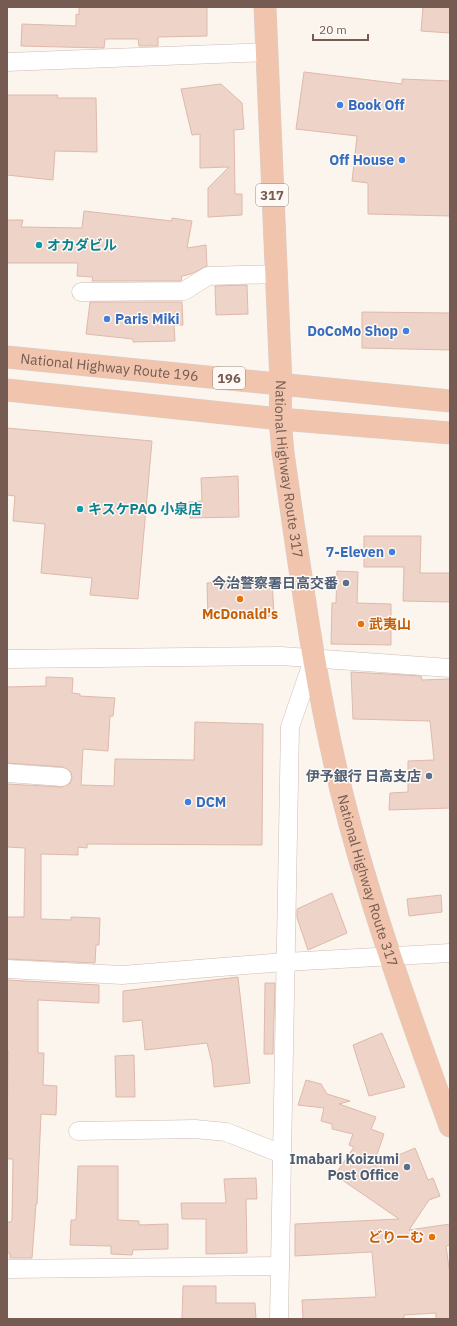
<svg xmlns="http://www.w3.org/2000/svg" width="457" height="1326" viewBox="0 0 457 1326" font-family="'IBM Plex Sans','Noto Sans JP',sans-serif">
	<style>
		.building { fill: #eed3c8; stroke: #dfb9aa }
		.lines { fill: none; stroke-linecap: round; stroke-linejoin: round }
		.minor-casing { stroke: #cdbdb4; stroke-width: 19 }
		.trunk-casing { stroke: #d8d1cf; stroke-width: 23 }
		.minor { stroke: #fff; stroke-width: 18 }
		.trunk { stroke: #f0c4ad; stroke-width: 22 }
		.shop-dot { fill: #3f7fe0; stroke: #fef9f4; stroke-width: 1.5 }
		.culture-dot { fill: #0f9aa8; stroke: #fef9f4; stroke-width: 1.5 }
		.service-dot { fill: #5c6f8a; stroke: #fef9f4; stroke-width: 1.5 }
		.food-dot { fill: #e8710a; stroke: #fef9f4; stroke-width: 1.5 }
		.labels { text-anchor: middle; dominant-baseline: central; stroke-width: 3; stroke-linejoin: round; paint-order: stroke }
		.shield { fill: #fef9f4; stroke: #9e8a83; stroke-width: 1 }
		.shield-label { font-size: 13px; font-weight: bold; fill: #755b52 }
		.shop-label { font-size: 14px; font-weight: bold; fill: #366cbe; stroke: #fef9f4; text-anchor: start }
		.culture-label { font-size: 14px; font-weight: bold; fill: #0d838f; stroke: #fef9f4; text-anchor: start }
		.street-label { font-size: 14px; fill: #755b52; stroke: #fef9f4 }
		.service-label { font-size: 14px; font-weight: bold; fill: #4e5e75; stroke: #fef9f4; text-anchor: end }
		.food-label { font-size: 14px; font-weight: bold; fill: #c56008; stroke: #fef9f4 }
	</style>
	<rect width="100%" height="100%" fill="#fbf5ee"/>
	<g class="building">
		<path d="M79,7H207V36L158,37V46H139L138,39H105L104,48L21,46L22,24L76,26V14L79,15Z"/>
		<path d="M423,7H450V33L421,31Z"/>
		<path d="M304,72L402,84V79L450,81V216L368,214V183L352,181L357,136L296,129Z"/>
		<path d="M221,84L242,103L244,129L234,130L235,194H242V215L208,217V188L229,167L200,168V134L192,135L181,89Z"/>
		<path d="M7,95H58L57,98H96L97,152L55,151L53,180L7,175Z"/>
		<path d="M84,211L172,221V218L192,221L187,248L206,245L207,266L191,274L182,276L181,281H92L93,277L77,276L78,263H7V220H23L21,227L82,228Z"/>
		<path d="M247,285L248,314L216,315L215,286Z"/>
		<path d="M90,302H182L183,325H174L175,341L133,342V339L86,334Z"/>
		<path d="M362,312L450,313V350L362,348Z"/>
		<path d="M7,428L152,441L138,599L90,595L92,578L41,573L45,524L13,521L15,496L7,495Z"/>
		<path d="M238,476L239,517L190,518L189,502L202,501L201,478Z"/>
		<path d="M364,536H421L420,573H450V602L403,601L404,567H364Z"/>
		<path d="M337,571L358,572L357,603L391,604V645L331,644L332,603H336Z"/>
		<path d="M272,579L274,616L208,619L207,583Z"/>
		<path d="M351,672L421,676L422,680L450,679V808L389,810L390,793L408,792V761L434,760L430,721L353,719Z"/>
		<path d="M46,677L73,678L72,693L80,694V696L115,698L113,716H110L108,751L83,749L81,785L114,786L115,759L194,760L195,722L263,724L262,845L87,844V848L78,847V855L41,854V919L71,920V917L100,918L99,945H96L95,963L7,959V917H24L25,848L7,847V784L62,787L70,783L72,778L71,772L63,767L7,763V687L46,686Z"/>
		<path d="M332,893L347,933L308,950L297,918V909Z"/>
		<path d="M441,895L442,912L409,916L407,899Z"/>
		<path d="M238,977L250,1083L214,1087L212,1063L207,1043L145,1050L142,1020L123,1022V991Z"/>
		<path d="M7,980L99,985V1003L38,1000V1053H44L43,1085L57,1086L56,1115L41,1114L37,1204H36L32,1258H10V1253H7V1222H11L12,1220L13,1159H7L8,1050H7Z"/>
		<path d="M265,983H275L273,1054H264Z"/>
		<path d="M382,1033L405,1087L369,1096L353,1045Z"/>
		<path d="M134,1055L135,1097H116L115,1056Z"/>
		<path d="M306,1080L321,1084L327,1094L350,1101L339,1104L376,1117L371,1129L384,1134L373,1166L415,1148L428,1180L433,1178L440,1196L429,1200L409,1230L450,1224V1245L446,1246L450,1275V1319H436V1313L404,1315V1319H303L302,1300L376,1297L372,1252L295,1256V1224L399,1219L335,1175L354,1147L349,1145L353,1134L332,1129V1124L321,1121L324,1108L298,1105Z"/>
		<path d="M78,1166H118V1220L139,1221V1225L168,1224V1249L133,1250L132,1255L111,1254V1246L70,1245L71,1220H76Z"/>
		<path d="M256,1178L257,1199H246L247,1253L206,1254V1219H182L181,1203H226L224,1179Z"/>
		<path d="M183,1286H216V1303H255L256,1319H182Z"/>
	</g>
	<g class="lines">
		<g class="minor-casing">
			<g id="minor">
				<path d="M7,62L266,52"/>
				<path d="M81,292L184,291L208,276L276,274"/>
				<path d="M7,659L281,656L450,668"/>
				<path d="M7,773L62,777"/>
				<path d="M7,969L122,975L285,962L450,953"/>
				<path d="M78,1131L195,1129L226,1132L282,1154"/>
				<path d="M7,1269L280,1266"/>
				<path d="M279,1319L290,727L313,660"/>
			</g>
		</g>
		<g class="trunk-casing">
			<g id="trunk">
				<path id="s1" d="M265,7L281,383L280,419L283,453C301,575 316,698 348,817C376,922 413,1024 450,1126"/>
				<path id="s2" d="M7,357L450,401"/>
				<path d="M7,390L280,419L450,433"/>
			</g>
		</g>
		<use href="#minor" class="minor"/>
		<use href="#trunk" class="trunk"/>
	</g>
	<g class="shop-dot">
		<circle cx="340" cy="105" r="4"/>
		<circle cx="402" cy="160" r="4"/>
		<circle cx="107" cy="319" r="4"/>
		<circle cx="406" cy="331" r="4"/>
		<circle cx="392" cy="552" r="4"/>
		<circle cx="188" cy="802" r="4"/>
	</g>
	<g class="culture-dot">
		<circle cx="39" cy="245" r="4"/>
		<circle cx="80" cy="509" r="4"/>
	</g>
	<g class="service-dot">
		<circle cx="346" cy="583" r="4"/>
		<circle cx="429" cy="776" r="4"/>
		<circle cx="407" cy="1167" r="4"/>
	</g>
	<g class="food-dot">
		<circle cx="240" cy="599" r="4"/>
		<circle cx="361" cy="624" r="4"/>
		<circle cx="432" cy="1237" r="4"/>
	</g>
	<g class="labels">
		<g class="shield">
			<rect x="256" y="184" width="32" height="22" rx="3"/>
			<rect x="213" y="367" width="32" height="22" rx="3"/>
		</g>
		<g class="shield-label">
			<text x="272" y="195">317</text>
			<text x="229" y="378">196</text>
		</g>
		<g class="shop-label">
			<text x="348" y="105">Book Off</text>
			<text x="394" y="160" text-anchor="end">Off House</text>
			<text x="115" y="319">Paris Miki</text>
			<text x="398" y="331" text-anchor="end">DoCoMo Shop</text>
			<text x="384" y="552" text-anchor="end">7-Eleven</text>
			<text x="196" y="802">DCM</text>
		</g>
		<g class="culture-label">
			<text x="47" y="245">オカダビル</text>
			<text x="88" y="509">キスケPAO 小泉店</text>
		</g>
		<g class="street-label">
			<text stroke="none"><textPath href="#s2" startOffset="103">National Highway Route 196</textPath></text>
			<text stroke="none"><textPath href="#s1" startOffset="463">National Highway Route 317</textPath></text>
			<text stroke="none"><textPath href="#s1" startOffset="883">National Highway Route 317</textPath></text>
		</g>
		<g class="service-label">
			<text x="338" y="583">今治警察署日高交番</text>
			<text x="421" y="776">伊予銀行 日高支店</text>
			<text x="399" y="1159">Imabari Koizumi<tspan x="399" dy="16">Post Office</tspan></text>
		</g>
		<g class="food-label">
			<text x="240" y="614">McDonald's</text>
			<text x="369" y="624" text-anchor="start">武夷山</text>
			<text x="424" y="1237" text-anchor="end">どりーむ</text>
		</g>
	</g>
	<rect width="457" height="1326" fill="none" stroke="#755b52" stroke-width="16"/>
	<path d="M313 34v6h55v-6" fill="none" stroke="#755b52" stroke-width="2"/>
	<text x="319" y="34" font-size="12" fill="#755b52" stroke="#fef9f4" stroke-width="3" paint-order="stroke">20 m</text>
</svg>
